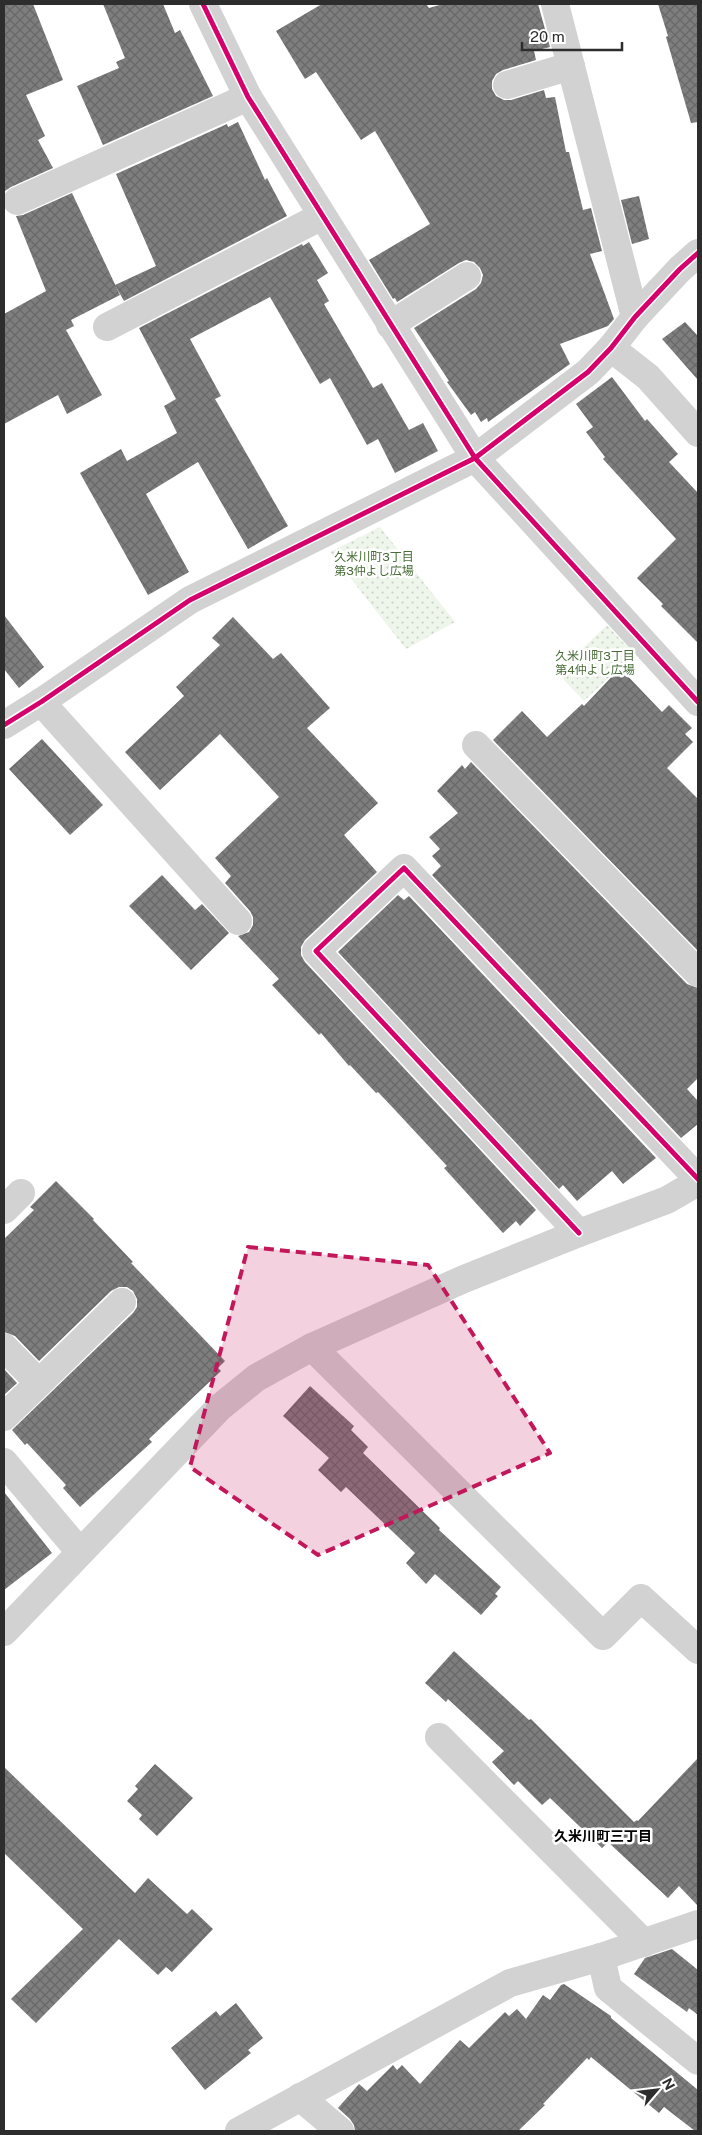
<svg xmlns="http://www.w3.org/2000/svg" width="702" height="2135" viewBox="0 0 702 2135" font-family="'Public Sans','Noto Sans JP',sans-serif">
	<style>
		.park { fill: url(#park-dots) }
		.building { fill: url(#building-cross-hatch) }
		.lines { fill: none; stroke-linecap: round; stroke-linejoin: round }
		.minor { stroke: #d2d2d2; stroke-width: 28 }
		.cycleway-casing { stroke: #fff; stroke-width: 8 }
		.cycleway { stroke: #d6006c; stroke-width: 5 }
		.marked { fill: #c2185b; fill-opacity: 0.2; stroke: #c2185b; stroke-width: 4; stroke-dasharray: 10 6; stroke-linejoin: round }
		.labels { text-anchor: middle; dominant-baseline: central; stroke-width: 5; stroke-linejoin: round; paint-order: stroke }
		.park-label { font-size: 12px; fill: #476c37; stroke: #fff }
		.neighbourhood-label { font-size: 14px; font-weight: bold; fill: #000; stroke: #fff }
	</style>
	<defs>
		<pattern id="park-dots" width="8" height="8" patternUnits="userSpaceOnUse" patternTransform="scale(1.25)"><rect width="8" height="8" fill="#eef5ea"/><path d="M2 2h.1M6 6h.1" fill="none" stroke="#ccd2c9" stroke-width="1.8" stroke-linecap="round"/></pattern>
		<pattern id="building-cross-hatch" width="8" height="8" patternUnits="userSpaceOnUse" patternTransform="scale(1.25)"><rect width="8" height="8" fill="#7e7e7e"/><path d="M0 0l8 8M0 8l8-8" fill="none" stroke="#686868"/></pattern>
	</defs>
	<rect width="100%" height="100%" fill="#fff"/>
	<g class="park">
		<path d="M380,527L455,622L406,649L330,552Z"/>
		<path d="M607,625L634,654L584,701L557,673Z"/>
	</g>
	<g class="building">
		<path d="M4,4H33L63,80L26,95L45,136L38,140L53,168L11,187L5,191Z"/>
		<path d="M103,4H163L175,33L180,30L213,96L103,145L77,86L119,68L116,62L125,58Z"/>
		<path d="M322,4H426L429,8L443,4H538L550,47L534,51L536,60L503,70L496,74L492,81V89L496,96L504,100H511L544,90L546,98L555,97L566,152H569L583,210L591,208L602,251L590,254L614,319L608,326L560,344L570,364L488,422L487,418L481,422L475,412L471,415L447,382L449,381L414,328L476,289L481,283L483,275L480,268L474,262L466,260L459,263L397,302L395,298L393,299L369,260L430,224L375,131L361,140L316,72L305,79L276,31Z"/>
		<path d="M658,4H698V122L691,123L666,37L668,36Z"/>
		<path d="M238,122L265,180L267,178L287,216L124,301L115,285L156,266L116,174L227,124L228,127Z"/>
		<path d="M72,193L120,295L71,320L74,326L66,330L102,395L67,414L58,395L4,424V314L46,291L16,216L23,215Z"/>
		<path d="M639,196L649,239L632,244L621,200Z"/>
		<path d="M309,242L328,273L317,280L329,301L324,304L373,388L382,383L409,430L423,423L438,451L395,473L378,439L367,445L330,378L320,384L270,297L190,339L221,396L215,399L288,526L248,549L198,462L146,494L189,572L148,595L80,473L121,449L127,461L177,433L164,406L176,399L139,328L302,244L303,246Z"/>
		<path d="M685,322L698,336V380L662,339Z"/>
		<path d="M612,377L645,421L647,419L678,454L669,462L698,493V643L661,606L663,604L637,578L676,539L603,459L605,457L586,432L593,427L576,404Z"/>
		<path d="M4,615L44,667L19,688L4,669Z"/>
		<path d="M233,617L273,659L281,653L330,708L307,728L378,803L344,835L377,872L305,940L301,947V955L305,962L536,1210L520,1226L516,1221L503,1233L444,1168L447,1166L395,1110L378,1092L376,1093L350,1065L349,1066L321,1033L319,1035L272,985L279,979L238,936L249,932L253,925V917L250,911L225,883L231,876L215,858L279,797L220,734L160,790L125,752L184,696L176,687L220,645L212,638Z"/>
		<path d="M620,668L662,712L669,705L692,728L685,734L693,742L667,768L698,799V951L493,740L522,711L547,737L582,704L584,706Z"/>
		<path d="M42,739L103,805L70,835L9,769Z"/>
		<path d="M471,762L687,984L698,988V1078L687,1089L698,1101V1124L681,1138L432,875L441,866L432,856L440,849L429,837L458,813L437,791L462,765L465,769Z"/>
		<path d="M162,875L195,910L202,904L229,933L191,970L129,906Z"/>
		<path d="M398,895L404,900L409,896L656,1158L623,1184L612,1171L577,1201L563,1185L559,1189L338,952Z"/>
		<path d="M56,1181L94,1219L93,1220L133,1262L131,1263L225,1361L218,1368L221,1371L149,1439L152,1442L80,1507L63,1488L66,1485L27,1443L25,1445L12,1430L133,1313L137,1307V1299L133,1291L127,1287H119L111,1291L39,1361L15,1336L4,1332V1239L34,1210L30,1207Z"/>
		<path d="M4,1369L17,1383L4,1395Z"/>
		<path d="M310,1386L354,1426L351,1430L368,1447L363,1453L440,1528L439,1530L501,1587L495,1594L498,1596L481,1615L435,1574L426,1584L406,1563L415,1553L346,1487L341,1492L318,1470L329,1458L283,1416Z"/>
		<path d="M4,1492L52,1553L4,1590Z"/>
		<path d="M454,1651L529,1720L531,1719L634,1822L637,1820L638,1821L698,1758V1906L679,1886L668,1898L608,1842L602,1848L550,1798L542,1805L518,1781L514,1785L492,1762L504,1751L448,1699L446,1702L425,1683Z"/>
		<path d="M155,1764L193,1798L157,1836L139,1819L142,1815L127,1801L138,1789L135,1786Z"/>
		<path d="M4,1767L135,1893L148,1878L187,1914L192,1909L213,1929L172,1972L166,1967L158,1975L119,1939L36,2023L11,1999L83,1929L4,1853Z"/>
		<path d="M672,1949L698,1970V2015L689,2008L687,2012L634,1974L645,1958Z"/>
		<path d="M564,1984L611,2016V2018L698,2090V2131H695L664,2107L659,2113L591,2057L589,2060L587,2058L543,2104L545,2105L518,2131H355L354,2125L350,2119L338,2108L359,2084L367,2091L393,2065L397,2070L402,2065L420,2084L460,2040L469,2048L505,2012L509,2016L517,2009L526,2019L543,1995L550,2000L561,1985Z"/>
		<path d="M236,2003L263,2038L248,2050L251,2053L205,2090L171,2048L216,2011L220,2016Z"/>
	</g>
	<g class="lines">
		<g class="minor">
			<path d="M203,4L248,97L475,458L698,702"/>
			<path d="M555,4L635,317"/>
			<path d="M507,85L571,66"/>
			<path d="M17,201L248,97"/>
			<path d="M390,325L467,276"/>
			<path d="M107,327L322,216"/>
			<path d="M611,348L648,377L698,433"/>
			<path d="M41,702L238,921"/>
			<path d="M4,725L41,702L190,600L475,458L588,372L611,348L635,317L680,269L698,253"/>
			<path d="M476,745L698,973"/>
			<path d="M4,1210L21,1193"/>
			<path d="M579,1233L316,951L404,868L698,1179"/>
			<path d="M4,1347L39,1383L4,1417"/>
			<path d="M312,1347L603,1636L641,1598L698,1650"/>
			<path d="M39,1383L122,1302"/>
			<path d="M4,1462L80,1552"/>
			<path d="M4,1632L219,1408L256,1378L312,1347L464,1279L579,1233L667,1200L698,1182"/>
			<path d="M439,1737L644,1943"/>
			<path d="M601,1957L608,1988L698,2061"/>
			<path d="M300,2097L340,2131"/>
			<path d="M239,2131L510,1983L601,1957L698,1924"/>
		</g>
		<g class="cycleway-casing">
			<g id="cycleway">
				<path d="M203,4L248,97L475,458L698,702"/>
				<path d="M4,725L41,702L190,600L475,458L588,372L611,348L635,317L680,269L698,253"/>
				<path d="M579,1233L316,951L404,868L698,1179"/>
			</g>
		</g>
		<use href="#cycleway" class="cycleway"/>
	</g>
	<path class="marked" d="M248,1247L428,1265L550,1453L318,1555L190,1467Z"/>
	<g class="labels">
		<g class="park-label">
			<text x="374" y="557">久米川町3丁目<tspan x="374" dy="14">第3仲よし広場</tspan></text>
			<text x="595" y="656">久米川町3丁目<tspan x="595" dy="14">第4仲よし広場</tspan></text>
		</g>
		<g class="neighbourhood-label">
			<text x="603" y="1836">久米川町三丁目</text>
		</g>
	</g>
	<rect width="702" height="2135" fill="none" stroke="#2d2d2d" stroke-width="10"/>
	<g transform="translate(657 2090) rotate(62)" stroke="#ffffff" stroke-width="4" paint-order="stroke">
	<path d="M0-4L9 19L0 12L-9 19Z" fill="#2d2d2d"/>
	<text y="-8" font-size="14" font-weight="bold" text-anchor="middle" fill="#2d2d2d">N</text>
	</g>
	<path d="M522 42v8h100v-8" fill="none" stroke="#2d2d2d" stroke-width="2.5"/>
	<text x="530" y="42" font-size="15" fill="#2d2d2d" stroke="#ffffff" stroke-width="4" paint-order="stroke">20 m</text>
</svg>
